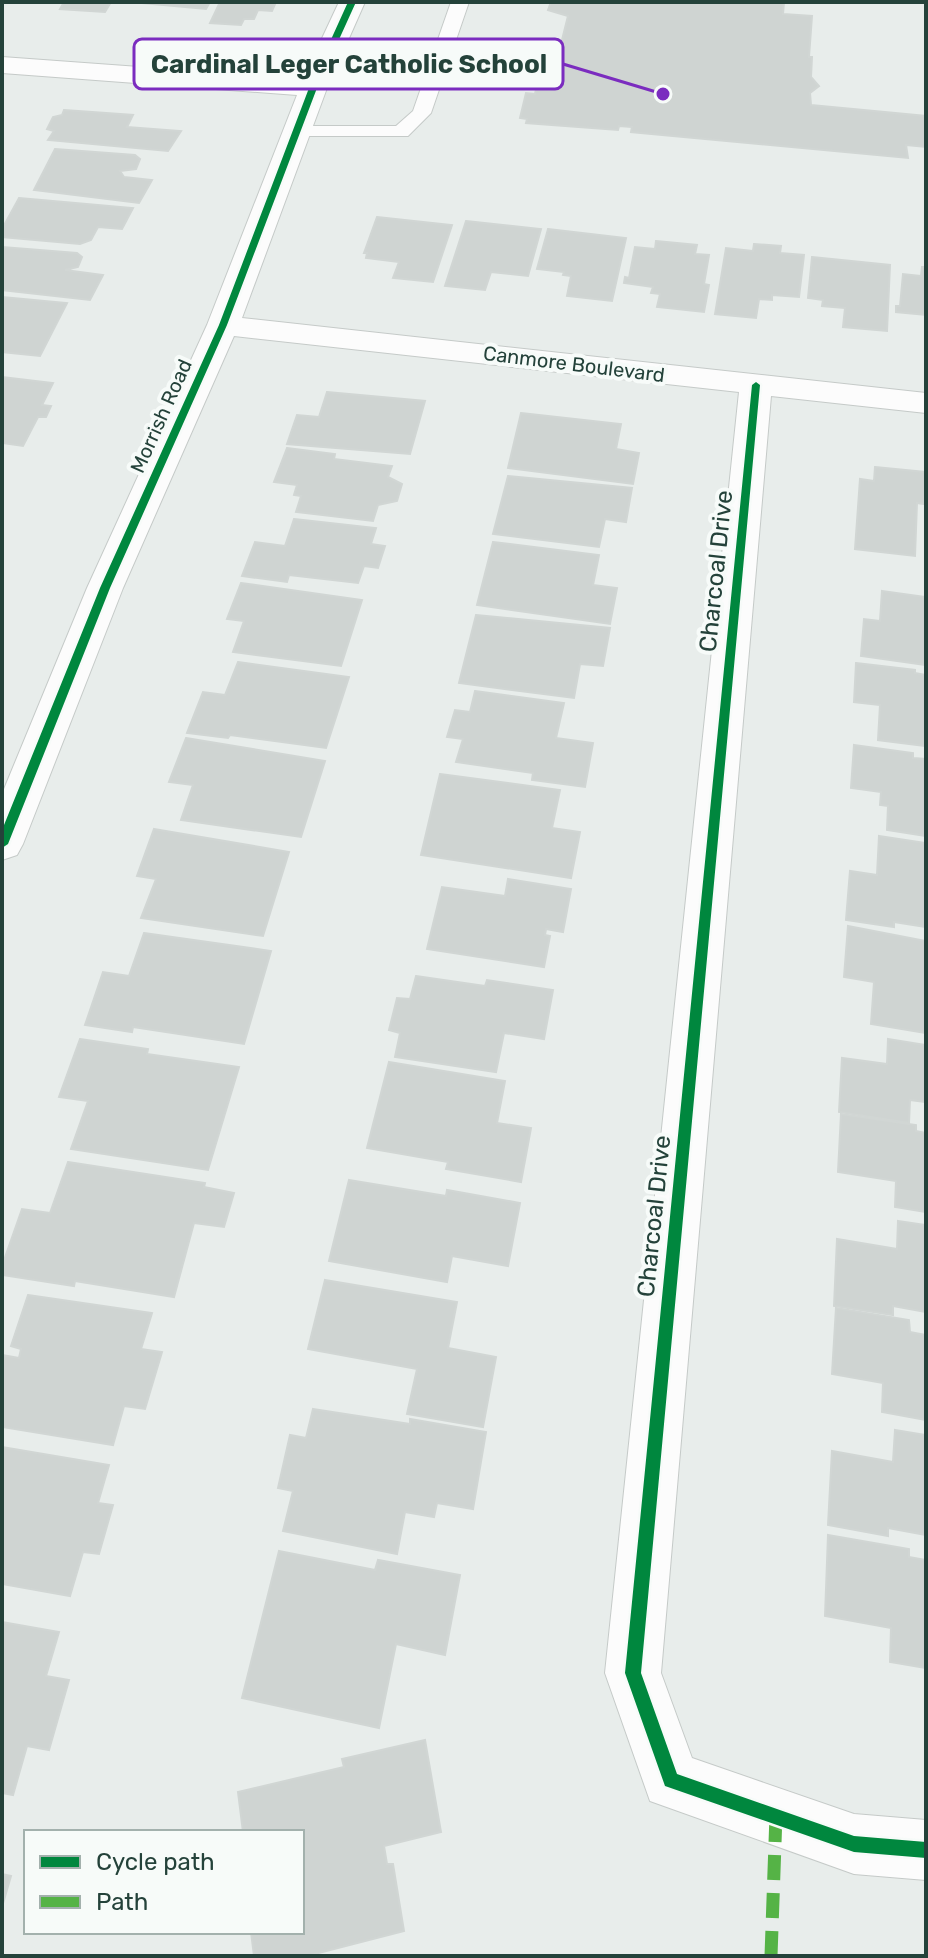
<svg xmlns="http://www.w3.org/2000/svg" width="928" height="1958" viewBox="0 0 928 1958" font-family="Rubik,sans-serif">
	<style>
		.building { fill: #cfd4d2; stroke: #d1d6d4; stroke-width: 2 }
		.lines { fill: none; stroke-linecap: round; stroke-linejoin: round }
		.lane-casing { stroke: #c5cac8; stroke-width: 2 }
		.street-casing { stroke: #c5cac8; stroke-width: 2 }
		.lane { fill: #fcfcfc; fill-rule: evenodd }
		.street { fill: #fcfcfc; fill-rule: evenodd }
		.quiet { stroke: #55b346; stroke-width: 13; stroke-dasharray: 25 13; stroke-linecap: butt }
		.cycleway-casing { stroke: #f7fbf9; stroke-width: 5 }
		.cycleway { fill: #00873e; fill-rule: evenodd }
		.labels { text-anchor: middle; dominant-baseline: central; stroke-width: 8; stroke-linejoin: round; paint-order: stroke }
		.far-street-label { font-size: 20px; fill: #24423a; stroke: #f7fbf9 }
		.street-label { font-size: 24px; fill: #24423a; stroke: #f7fbf9 }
		.leader { fill: none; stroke: #7b2cbf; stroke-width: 3 }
		.callout-dot { fill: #7b2cbf; stroke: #f7fbf9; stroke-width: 3 }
		.callout { fill: #f7fbf9; stroke: #7b2cbf; stroke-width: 3 }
		.callout-label { font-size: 26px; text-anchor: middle; font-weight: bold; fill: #24423a }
	</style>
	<rect width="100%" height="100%" fill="#e8edeb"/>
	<g class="building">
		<path d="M64,2H111L105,12L60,9Z"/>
		<path d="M131,2H210L206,9Z"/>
		<path d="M220,2H276L272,11L258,10L254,19H244L241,25L210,23Z"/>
		<path d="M551,2H784L783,14L812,16L809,57H812L811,77L819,86L810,93L811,105L926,116V147L906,145L908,158L631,132L632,127L619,126L618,130L526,123L527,119L520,118L526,93L535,94L536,89L550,90L556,68L521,65L524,57L557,60L568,16L548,10Z"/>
		<path d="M64,110L133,115L127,127L181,131L168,151L48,140L54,131L47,129L53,117L62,115Z"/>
		<path d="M55,149L135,155L140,159L136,169L120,171L124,177L152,180L139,203L34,190Z"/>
		<path d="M19,198L133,208L122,229L98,227L91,240L80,244L2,237V229Z"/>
		<path d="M377,217L452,225L433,282L393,278L399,262L366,258L367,253H364Z"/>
		<path d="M466,221L541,229L528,276L491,272L485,290L445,286Z"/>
		<path d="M548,229L626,238L612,301L567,296L571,276L563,275L564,272L537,269Z"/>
		<path d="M656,241L697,245L695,254L709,255L704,284L709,285L704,312L657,307L660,294L651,293L653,287L624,283L625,277L629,278L635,247L655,249Z"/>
		<path d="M754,244L781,246L780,253L804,255L799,297L772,295V300L759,299L756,318L715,314L726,248L753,251Z"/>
		<path d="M2,247L77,253L82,257L78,267L65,270L103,275L90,300L2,290Z"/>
		<path d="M812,257L890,265L887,331L843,327L845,308L822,306L823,300L808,298Z"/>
		<path d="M922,267H926V315L896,312V306H900L903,274L921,276Z"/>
		<path d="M2,297L67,303L40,356L2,352Z"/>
		<path d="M2,377L53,383L42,405L51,406L46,417H38L23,446L2,443Z"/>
		<path d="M327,392L425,401L410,454L287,444L297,415L319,417Z"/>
		<path d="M521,413L621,424L616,449L639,453L633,484L508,468Z"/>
		<path d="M287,448L335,454L334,459L392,466L388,477L402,484L397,501L378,505L373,521L296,512L301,496L294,495L297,485L274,482Z"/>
		<path d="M875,467L925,472L924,504L917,503L915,556L855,549L860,479L874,481Z"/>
		<path d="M508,476L632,488L626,522L605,519L599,547L493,534Z"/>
		<path d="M294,519L376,528L371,544L385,546L378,568L364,566L358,583L289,575L287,582L242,576L255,542L285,546Z"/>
		<path d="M493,542L599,555L593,585L617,588L610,624L477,605Z"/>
		<path d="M241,583L362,600L341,666L233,652L244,621L227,619Z"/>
		<path d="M882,591L926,597V665L861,656L864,619L880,621Z"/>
		<path d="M476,615L610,628L603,666L580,664L574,698L459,683Z"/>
		<path d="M238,662L349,677L326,748L230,735L228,738L187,733L203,692L225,695Z"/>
		<path d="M856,663L915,670V673L926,675V746L878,740L880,705L854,702Z"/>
		<path d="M475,691L564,703L556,738L593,743L585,787L532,780L533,773L456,762L463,739L447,737L455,710L470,712Z"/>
		<path d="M186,738L325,761L301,837L181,820L193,785L169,782Z"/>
		<path d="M854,745L913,753V758L926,759V836L887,830L888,806L880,805L881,792L851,788Z"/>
		<path d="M440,774L560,790L552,828L580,832L571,878L421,855Z"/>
		<path d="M154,829L289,852L263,936L141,918L156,879L137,876Z"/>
		<path d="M879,836L926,843V927L894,922V927L846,920L850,871L877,875Z"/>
		<path d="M508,879L571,889L563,932L546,929L545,935L550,936L544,967L427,949L442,887L505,896Z"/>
		<path d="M848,926L926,941V1033L871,1024L874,982L844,977Z"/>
		<path d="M144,933L271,951L244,1044L133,1027L132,1032L85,1025L103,972L129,976Z"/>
		<path d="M416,976L485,986L487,980L553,990L544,1039L504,1033L496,1072L395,1057L400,1033L389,1030L397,998L410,999Z"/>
		<path d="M80,1039L148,1049L147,1054L239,1067L208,1170L71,1149L88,1101L59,1097Z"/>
		<path d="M888,1039L926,1045V1102L910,1100L909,1123L839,1112L842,1058L887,1064Z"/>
		<path d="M389,1062L505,1081L497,1123L531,1128L521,1182L446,1169L448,1162L367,1148Z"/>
		<path d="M841,1114L916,1125V1131L926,1133V1212L895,1207L896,1181L838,1172Z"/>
		<path d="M68,1162L205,1183L204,1187L234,1193L224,1227L194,1223L174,1297L75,1281L74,1286L2,1275V1266L22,1209L50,1213Z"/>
		<path d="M349,1180L446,1196L447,1190L520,1203L508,1266L452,1256L447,1282L329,1261Z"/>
		<path d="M898,1221L926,1225V1312L893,1306V1315L834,1306L837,1239L897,1249Z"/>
		<path d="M325,1280L457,1302L448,1348L496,1357L483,1427L407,1414L417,1369L308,1349Z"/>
		<path d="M28,1295L152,1313L141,1349L162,1352L145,1409L124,1406L113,1445L2,1427V1355L19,1358L21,1349L11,1346Z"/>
		<path d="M836,1308L909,1320L910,1332L926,1335V1420L882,1412L883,1383L832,1374Z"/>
		<path d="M313,1409L410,1424V1419L486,1432L473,1509L437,1503L434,1517L405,1512L397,1554L283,1531L293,1491L278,1488L290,1435L306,1438Z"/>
		<path d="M895,1430L926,1435V1535L888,1528V1536L828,1525L832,1451L893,1462Z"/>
		<path d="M2,1447L109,1465L98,1503L113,1505L99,1554L83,1552L70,1596L2,1584Z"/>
		<path d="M828,1535L909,1549V1557L926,1560V1668L890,1662L891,1628L825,1616Z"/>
		<path d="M279,1551L375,1570L378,1560L460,1575L445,1655L396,1644L379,1728L242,1698Z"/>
		<path d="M2,1622L59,1632L46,1676L69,1680L49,1750L27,1746L13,1795L2,1793Z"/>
		<path d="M425,1740L441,1832L384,1846L387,1864H393L404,1931L307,1956H254L251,1932H302V1832H243L238,1792L344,1767L342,1759Z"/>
		<path d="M2,1874L11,1876L2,1907Z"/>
	</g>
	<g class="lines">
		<g class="lane-casing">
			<path id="lane" d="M451,2H469L431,113L408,136H290L287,132L290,128L297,126H396L413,111Z"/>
		</g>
		<g class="street-casing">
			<path id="street" d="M339,2H365L327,88L242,318L926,393V413L771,396L661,1673L692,1758L854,1814L926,1820V1880L854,1874L650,1801L605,1673L739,392L234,336L123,588L23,844L17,855L2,860V794L87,588L207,325L297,95L2,73V57L303,79Z"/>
		</g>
		<use href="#lane" class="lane"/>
		<use href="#street" class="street"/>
		<path class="quiet" d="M771,1956L776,1815"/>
		<g class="cycleway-casing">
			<g id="cycleway">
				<path d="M348,2H356L317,88L227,325L110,588L8,844L2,848V830L100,588L219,325L309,88Z"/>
				<path d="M756,382L760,385L641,1673L677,1774L854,1836L926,1842V1858L854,1852L665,1786L625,1673L752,385Z"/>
			</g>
		</g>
		<use href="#cycleway" class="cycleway"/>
	</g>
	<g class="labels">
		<g class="far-street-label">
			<text transform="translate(574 364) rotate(7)">Canmore Boulevard</text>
			<text transform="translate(161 416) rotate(-66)">Morrish Road</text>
		</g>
		<g class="street-label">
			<text transform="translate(716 571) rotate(-84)">Charcoal Drive</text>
			<text transform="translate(654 1216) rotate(-84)">Charcoal Drive</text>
		</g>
	</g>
	<path class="leader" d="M663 94L563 64"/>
	<circle class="callout-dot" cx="663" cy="94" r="8"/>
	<rect class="callout" x="134" y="39" width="429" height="50" rx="8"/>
	<g class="callout-label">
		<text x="349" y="73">Cardinal Leger Catholic School</text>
	</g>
	<rect width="928" height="1958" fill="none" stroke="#24423a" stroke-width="8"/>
	<rect x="24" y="1830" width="280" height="104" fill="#f7fbf9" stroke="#a3b1ad" stroke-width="2"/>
	<rect x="40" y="1856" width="40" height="12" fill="#00873e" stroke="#a3b1ad" stroke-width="2"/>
	<text x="96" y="1870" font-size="24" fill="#24423a">Cycle path</text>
	<rect x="40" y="1896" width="40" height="12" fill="#55b346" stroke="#a3b1ad" stroke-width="2"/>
	<text x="96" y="1910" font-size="24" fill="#24423a">Path</text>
</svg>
